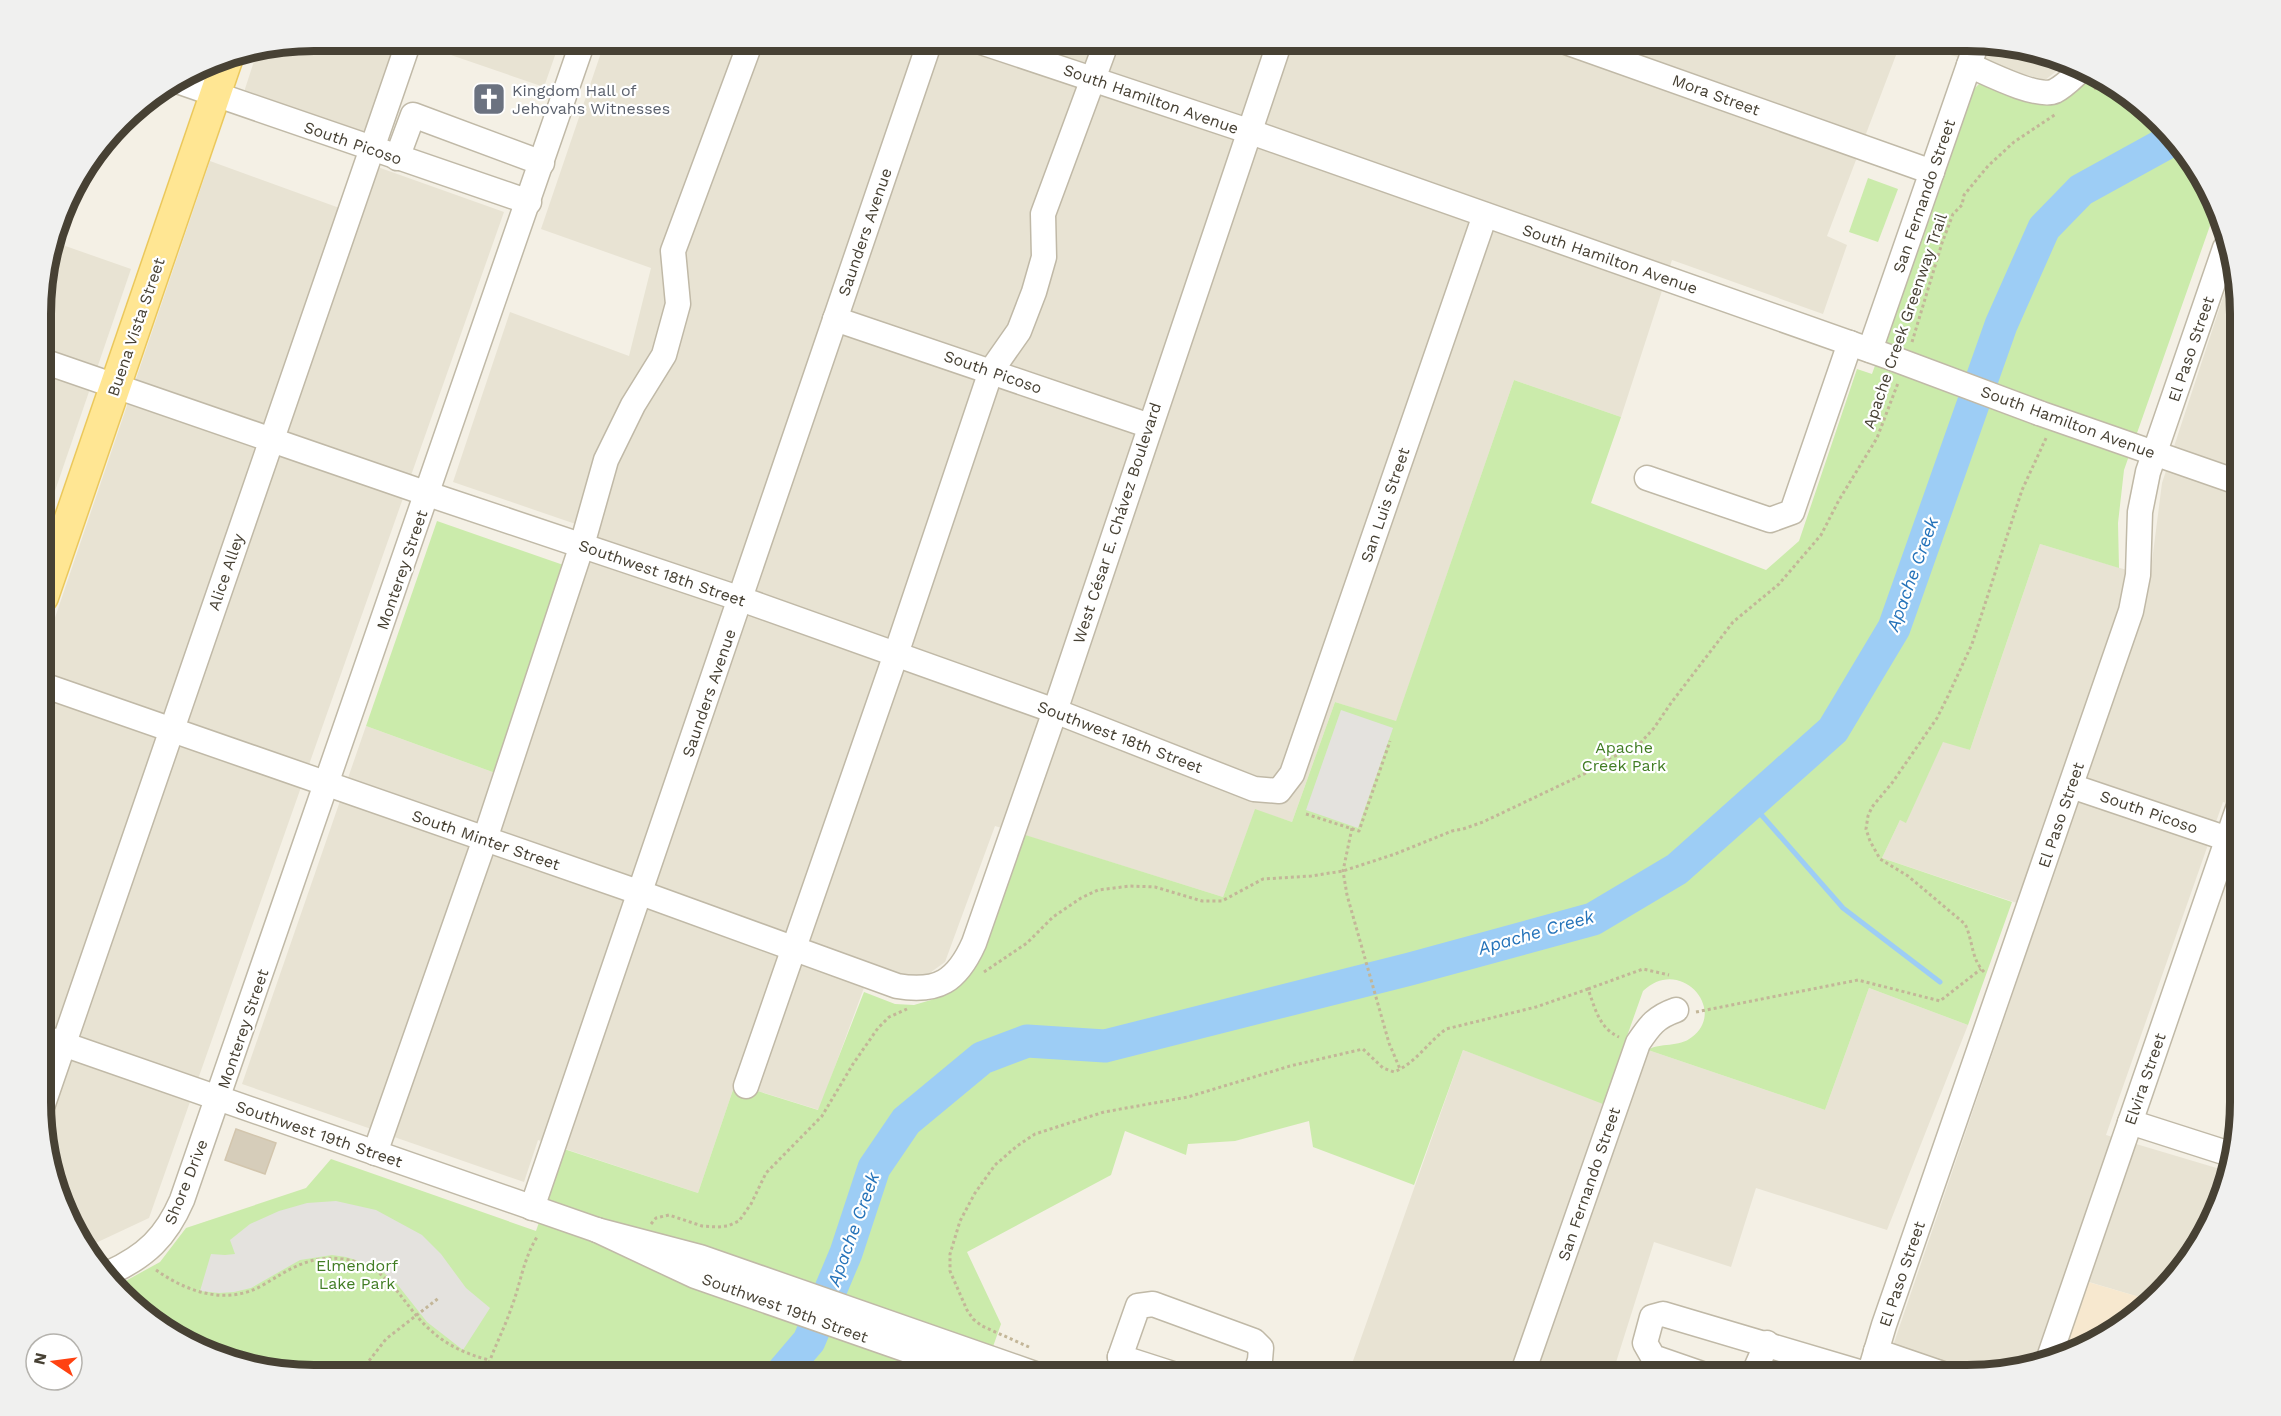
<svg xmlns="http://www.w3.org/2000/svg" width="2281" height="1416" viewBox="0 0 2281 1416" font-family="'Work Sans',sans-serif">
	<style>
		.residential { fill: #e8e3d3 }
		.commercial { fill: #f7e8cf }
		.green { fill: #cbebab }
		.parking { fill: #e4e2de }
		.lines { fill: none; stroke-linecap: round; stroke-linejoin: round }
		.stream { stroke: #9dcdf5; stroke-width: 5 }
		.river { stroke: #9dcdf5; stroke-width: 33 }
		.building { fill: #d6cdba; stroke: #d2c5ad; stroke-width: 1.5 }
		.minor-casing { stroke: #c0b9a7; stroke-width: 27 }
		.major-casing { stroke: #ebc85c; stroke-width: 33 }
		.path { stroke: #c3b698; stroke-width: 3; stroke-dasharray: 3 3; stroke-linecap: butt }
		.minor { stroke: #fff; stroke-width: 24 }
		.major { stroke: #ffe693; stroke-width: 30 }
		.minor-bridge-casing { stroke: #c0b9a7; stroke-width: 27; stroke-linecap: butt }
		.minor-bridge { stroke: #fff; stroke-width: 24 }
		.labels { text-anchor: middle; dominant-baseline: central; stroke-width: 4.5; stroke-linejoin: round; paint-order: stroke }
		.worship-label { font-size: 16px; fill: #5b616d; stroke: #fff; text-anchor: start }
		.street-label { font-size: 16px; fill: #474134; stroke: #fff }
		.park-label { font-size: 16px; fill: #417d24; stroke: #fff }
		.water-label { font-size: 18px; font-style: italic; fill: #2674ba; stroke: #fff }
		.rim { fill: none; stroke: #474134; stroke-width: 8 }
	</style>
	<rect width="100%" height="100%" fill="#f4f0e5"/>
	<g class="residential">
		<path d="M314,41H560L544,87L413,42L380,138L244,92L257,52Z"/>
		<path d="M605,41H1968L2038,50L2067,63L2045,80L1901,42L1827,236L1847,245L1823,314L1672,260L1621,417L1514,380L1396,722L1335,702L1292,822L1255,810L1223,897L995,826L945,962L927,975L906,979L872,966L819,1110L735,1084L698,1193L538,1140L524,1182L242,1084L366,726L498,774L596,531L453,482L510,312L629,356L651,268L541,229Z"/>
		<path d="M210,161L356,214L372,165L504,212L149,1218L85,1248L77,1239L43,1138V653Z"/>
		<path d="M54,242L131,269L43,526V278Z"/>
		<path d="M2232,270L2240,296V807L2223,802L2106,1135L2230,1172L2226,1190L2195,1254L2146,1299L2089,1282L2065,1351L1985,1375H1883L2041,911L1882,858L1900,820L1906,822L1943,741L1970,750L2040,544L2150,577L2162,483Z"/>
		<path d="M1869,988L1968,1025L1887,1230L1756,1188L1731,1267L1654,1242L1612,1375H1348L1463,1050L1603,1103L1648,1050L1825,1110Z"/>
	</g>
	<path class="commercial" d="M2088,1282L2146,1299L2104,1339L2065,1351Z"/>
	<g class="green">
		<path d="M2090,73L2119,86L2204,177L2217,222L2212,220L2124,470L2118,523L2119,568L2040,544L1970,750L1943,742L1906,823L1900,820L1882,858L2012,902L1968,1025L1869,988L1825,1110L1648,1050C1660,1042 1679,1048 1692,1037C1728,1010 1680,955 1643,991L1603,1104L1463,1050L1414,1185L1313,1147L1309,1121L1235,1141L1188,1144L1186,1155L1125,1131L1111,1175L967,1252L1001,1324L983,1375H313L226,1361L162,1330L120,1284L160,1262L186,1228L306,1188L331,1159L536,1231L564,1149L698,1193L735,1084L818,1110L864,992L895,1004L914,1005L931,1000L957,987L971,966L1019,833L1223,897L1255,809L1292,822L1335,702L1396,721L1514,380L1621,417L1591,503L1766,570L1799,541L1857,369L1872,374L1973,90L1981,82L2039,103Z"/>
		<path d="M1868,178L1898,189L1878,242L1849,232Z"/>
		<path d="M437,521L572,568L498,774L366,726Z"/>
	</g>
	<g class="parking">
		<path d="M1341,710L1393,728L1358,828L1306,810Z"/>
		<path d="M336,1201L376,1210L422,1235L441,1254L466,1288L490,1308L463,1350L427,1322L397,1284L384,1273L372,1265L346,1257L332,1255L300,1260L251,1288L234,1292L219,1293L200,1291L211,1254L225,1255L235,1254L230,1240L250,1224L279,1211L307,1203Z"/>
	</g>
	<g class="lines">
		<path class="stream" d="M1751,803L1843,908L1940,982"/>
		<path class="river" d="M780,1375L809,1341L846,1253L874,1168L906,1121L982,1058L1027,1041L1105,1046L1410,969L1593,919L1677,869L1833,730L1894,628L2001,325L2044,228L2081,190L2170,141"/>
	</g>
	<path class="building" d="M236,1129L276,1143L265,1174L225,1160Z"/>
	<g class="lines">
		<g class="minor-casing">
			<g id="minor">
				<path d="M978,41L1248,131L1892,358"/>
				<path d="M1563,41L1932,172"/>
				<path d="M1969,65C1987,73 2038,99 2055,91C2065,86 2074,76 2082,69"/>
				<path d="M177,81L529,202"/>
				<path d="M397,158L413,115L542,163"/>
				<path d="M835,319L1150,426"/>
				<path d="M1870,350L1977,42"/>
				<path d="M43,361L428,494L741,599L1055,711L1254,789L1279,791L1292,774L1485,215"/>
				<path d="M2039,413L2240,483"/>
				<path d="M1647,478L1770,520L1792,512L1850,343"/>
				<path d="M43,685L641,893L897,986C938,993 957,981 974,943L1055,711L1280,41"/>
				<path d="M2071,786L2228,839"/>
				<path d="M43,1037L597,1230"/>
				<path d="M746,1086L896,654L991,371L1019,331L1034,292L1044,257L1043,214L1107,41"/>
				<path d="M43,1104L409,41"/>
				<path d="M2130,1122L2233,1155"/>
				<path d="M375,1153L485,839L582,545L606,460L633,405L664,355L678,304L673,251L751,41"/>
				<path d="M532,1208L930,41"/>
				<path d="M109,1273C146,1256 166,1237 182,1200L583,41"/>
				<path d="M1876,1351L1946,1375"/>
				<path d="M2050,1355L2240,803"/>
				<path d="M1120,1357L1176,1375"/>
				<path d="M979,1375L695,1276L597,1230L700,1257L1038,1375"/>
				<path d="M1128,1375L1120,1357L1138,1306L1153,1304L1254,1341L1261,1348L1260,1360L1255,1375"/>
				<path d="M1522,1375L1638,1043C1650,1025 1656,1017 1676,1010"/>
				<path d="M1705,1375L1653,1357L1645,1343L1652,1317L1663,1314L1869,1375"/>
				<path d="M1753,1375L1767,1343"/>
				<path d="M1869,1375L1884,1325L2131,611L2138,575L2140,512L2148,472L2225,248"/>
			</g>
		</g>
		<g class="major-casing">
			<path id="major" d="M43,597L228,57"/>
		</g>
		<g class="path">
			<path d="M2094,89L2106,81"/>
			<path d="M1912,342L1942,243L1953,214L1962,205L1964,195L1988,166L2014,142L2056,114"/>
			<path d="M1306,814L1359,831L1390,741"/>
			<path d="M1352,828L1343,871L1347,895L1389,1043L1400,1069"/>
			<path d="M984,972L1027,943L1053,917L1081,898L1098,890L1130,886L1155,887L1202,901H1222L1263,879L1311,876L1343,871L1395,854L1452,831L1463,829L1483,822L1586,773L1606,759L1635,749L1654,728L1671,703L1733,622L1779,584L1821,535L1839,500L1877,438L1898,383"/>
			<path d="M1984,972C1971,959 1973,940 1965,924L1908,876L1880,859L1870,841L1866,829L1868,816L1872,807L1892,783L1937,718L1948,696L1972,644L2022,490L2047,436"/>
			<path d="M1588,989L1643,969L1669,975"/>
			<path d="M1696,1012L1858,980L1940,1001L1981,969"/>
			<path d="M651,1224L656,1218L669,1215L702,1226L717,1227L728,1226L739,1221L751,1204L766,1173L822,1116L853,1064L878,1028L889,1017L907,1009"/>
			<path d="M156,1270C187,1292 227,1306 263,1285C290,1269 309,1255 343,1259C390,1266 397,1297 426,1326C444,1344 465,1354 489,1360"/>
			<path d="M1029,1347L982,1326L973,1319L967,1310L950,1271V1254L960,1221L975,1193L995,1165L1017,1146L1035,1134L1063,1125L1104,1112L1188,1097L1290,1066L1363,1049L1383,1068L1394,1072C1416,1063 1428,1042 1446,1029L1536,1007L1588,989C1595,1008 1599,1028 1619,1037"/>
			<path d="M358,1375L386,1339L440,1297"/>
			<path d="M485,1375C492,1351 504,1330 512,1306C521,1282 523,1260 537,1237"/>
		</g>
		<use href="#minor" class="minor"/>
		<use href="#major" class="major"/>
		<g class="minor-bridge-casing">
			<path id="minor-bridge" d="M1892,358L2039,413"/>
		</g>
		<use href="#minor-bridge" class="minor-bridge"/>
	</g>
	<defs>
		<g id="church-square" transform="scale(1.725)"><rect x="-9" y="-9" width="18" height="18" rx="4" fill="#6b7280" stroke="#fff"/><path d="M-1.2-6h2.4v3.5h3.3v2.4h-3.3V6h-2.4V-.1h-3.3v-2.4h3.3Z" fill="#fff"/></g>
	</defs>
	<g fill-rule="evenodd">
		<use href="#church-square" x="489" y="99"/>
	</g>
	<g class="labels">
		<g class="worship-label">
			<text x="512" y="90">Kingdom Hall of<tspan x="512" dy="18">Jehovahs Witnesses</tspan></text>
		</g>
		<g class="street-label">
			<text transform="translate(1716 95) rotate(20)">Mora Street</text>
			<text transform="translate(1151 99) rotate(19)">South Hamilton Avenue</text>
			<text transform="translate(353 143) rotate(19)">South Picoso</text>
			<text transform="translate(1924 196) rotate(-71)">San Fernando Street</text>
			<text transform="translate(865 232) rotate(-71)">Saunders Avenue</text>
			<text transform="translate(1610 259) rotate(19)">South Hamilton Avenue</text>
			<text transform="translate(1905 321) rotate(-71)">Apache Creek Greenway Trail</text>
			<text transform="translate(136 327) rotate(-71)">Buena Vista Street</text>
			<text transform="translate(2191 349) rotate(-71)">El Paso Street</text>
			<text transform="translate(993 372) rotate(19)">South Picoso</text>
			<text transform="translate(2068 422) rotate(20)">South Hamilton Avenue</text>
			<text transform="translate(1385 505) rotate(-71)">San Luis Street</text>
			<text transform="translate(1117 523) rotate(-72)">West César E. Chávez Boulevard</text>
			<text transform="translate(402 570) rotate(-71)">Monterey Street</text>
			<text transform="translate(226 572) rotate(-71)">Alice Alley</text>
			<text transform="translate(662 573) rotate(19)">Southwest 18th Street</text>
			<text transform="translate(709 693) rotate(-71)">Saunders Avenue</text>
			<text transform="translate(1120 737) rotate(21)">Southwest 18th Street</text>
			<text transform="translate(2149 812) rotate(19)">South Picoso</text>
			<text transform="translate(2061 815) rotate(-71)">El Paso Street</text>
			<text transform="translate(486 840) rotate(19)">South Minter Street</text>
			<text transform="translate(243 1029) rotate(-71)">Monterey Street</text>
			<text transform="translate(2145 1079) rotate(-71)">Elvira Street</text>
			<text transform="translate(319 1134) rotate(19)">Southwest 19th Street</text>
			<text transform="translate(186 1182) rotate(-68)">Shore Drive</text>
			<text transform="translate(1589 1184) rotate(-71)">San Fernando Street</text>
			<text transform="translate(1902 1274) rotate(-71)">El Paso Street</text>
			<text transform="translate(785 1308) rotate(20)">Southwest 19th Street</text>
		</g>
		<g class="park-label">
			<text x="1624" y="747">Apache<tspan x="1624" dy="18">Creek Park</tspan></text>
			<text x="357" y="1265">Elmendorf<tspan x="357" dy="18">Lake Park</tspan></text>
		</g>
		<g class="water-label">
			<text transform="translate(1912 574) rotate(-70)">Apache Creek</text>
			<text transform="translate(1536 932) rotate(-16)">Apache Creek</text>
			<text transform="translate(853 1229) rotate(-70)">Apache Creek</text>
		</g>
	</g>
	<path d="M0 0H2281V1416H0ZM314 51H1967A263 263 0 0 1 2230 314V1102A263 263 0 0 1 1967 1365H314A263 263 0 0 1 51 1102V314A263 263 0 0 1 314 51Z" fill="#f0f0ef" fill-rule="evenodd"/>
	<path class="rim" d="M314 51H1967A263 263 0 0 1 2230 314V1102A263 263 0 0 1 1967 1365H314A263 263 0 0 1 51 1102V314A263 263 0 0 1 314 51Z"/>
	<g transform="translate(54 1362) rotate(283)"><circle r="28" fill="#ffffff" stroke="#b5b3ae" stroke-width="1.5"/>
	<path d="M0-4.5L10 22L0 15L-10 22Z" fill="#ff4211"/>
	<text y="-9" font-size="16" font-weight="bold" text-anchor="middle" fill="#474134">N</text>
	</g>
</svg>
